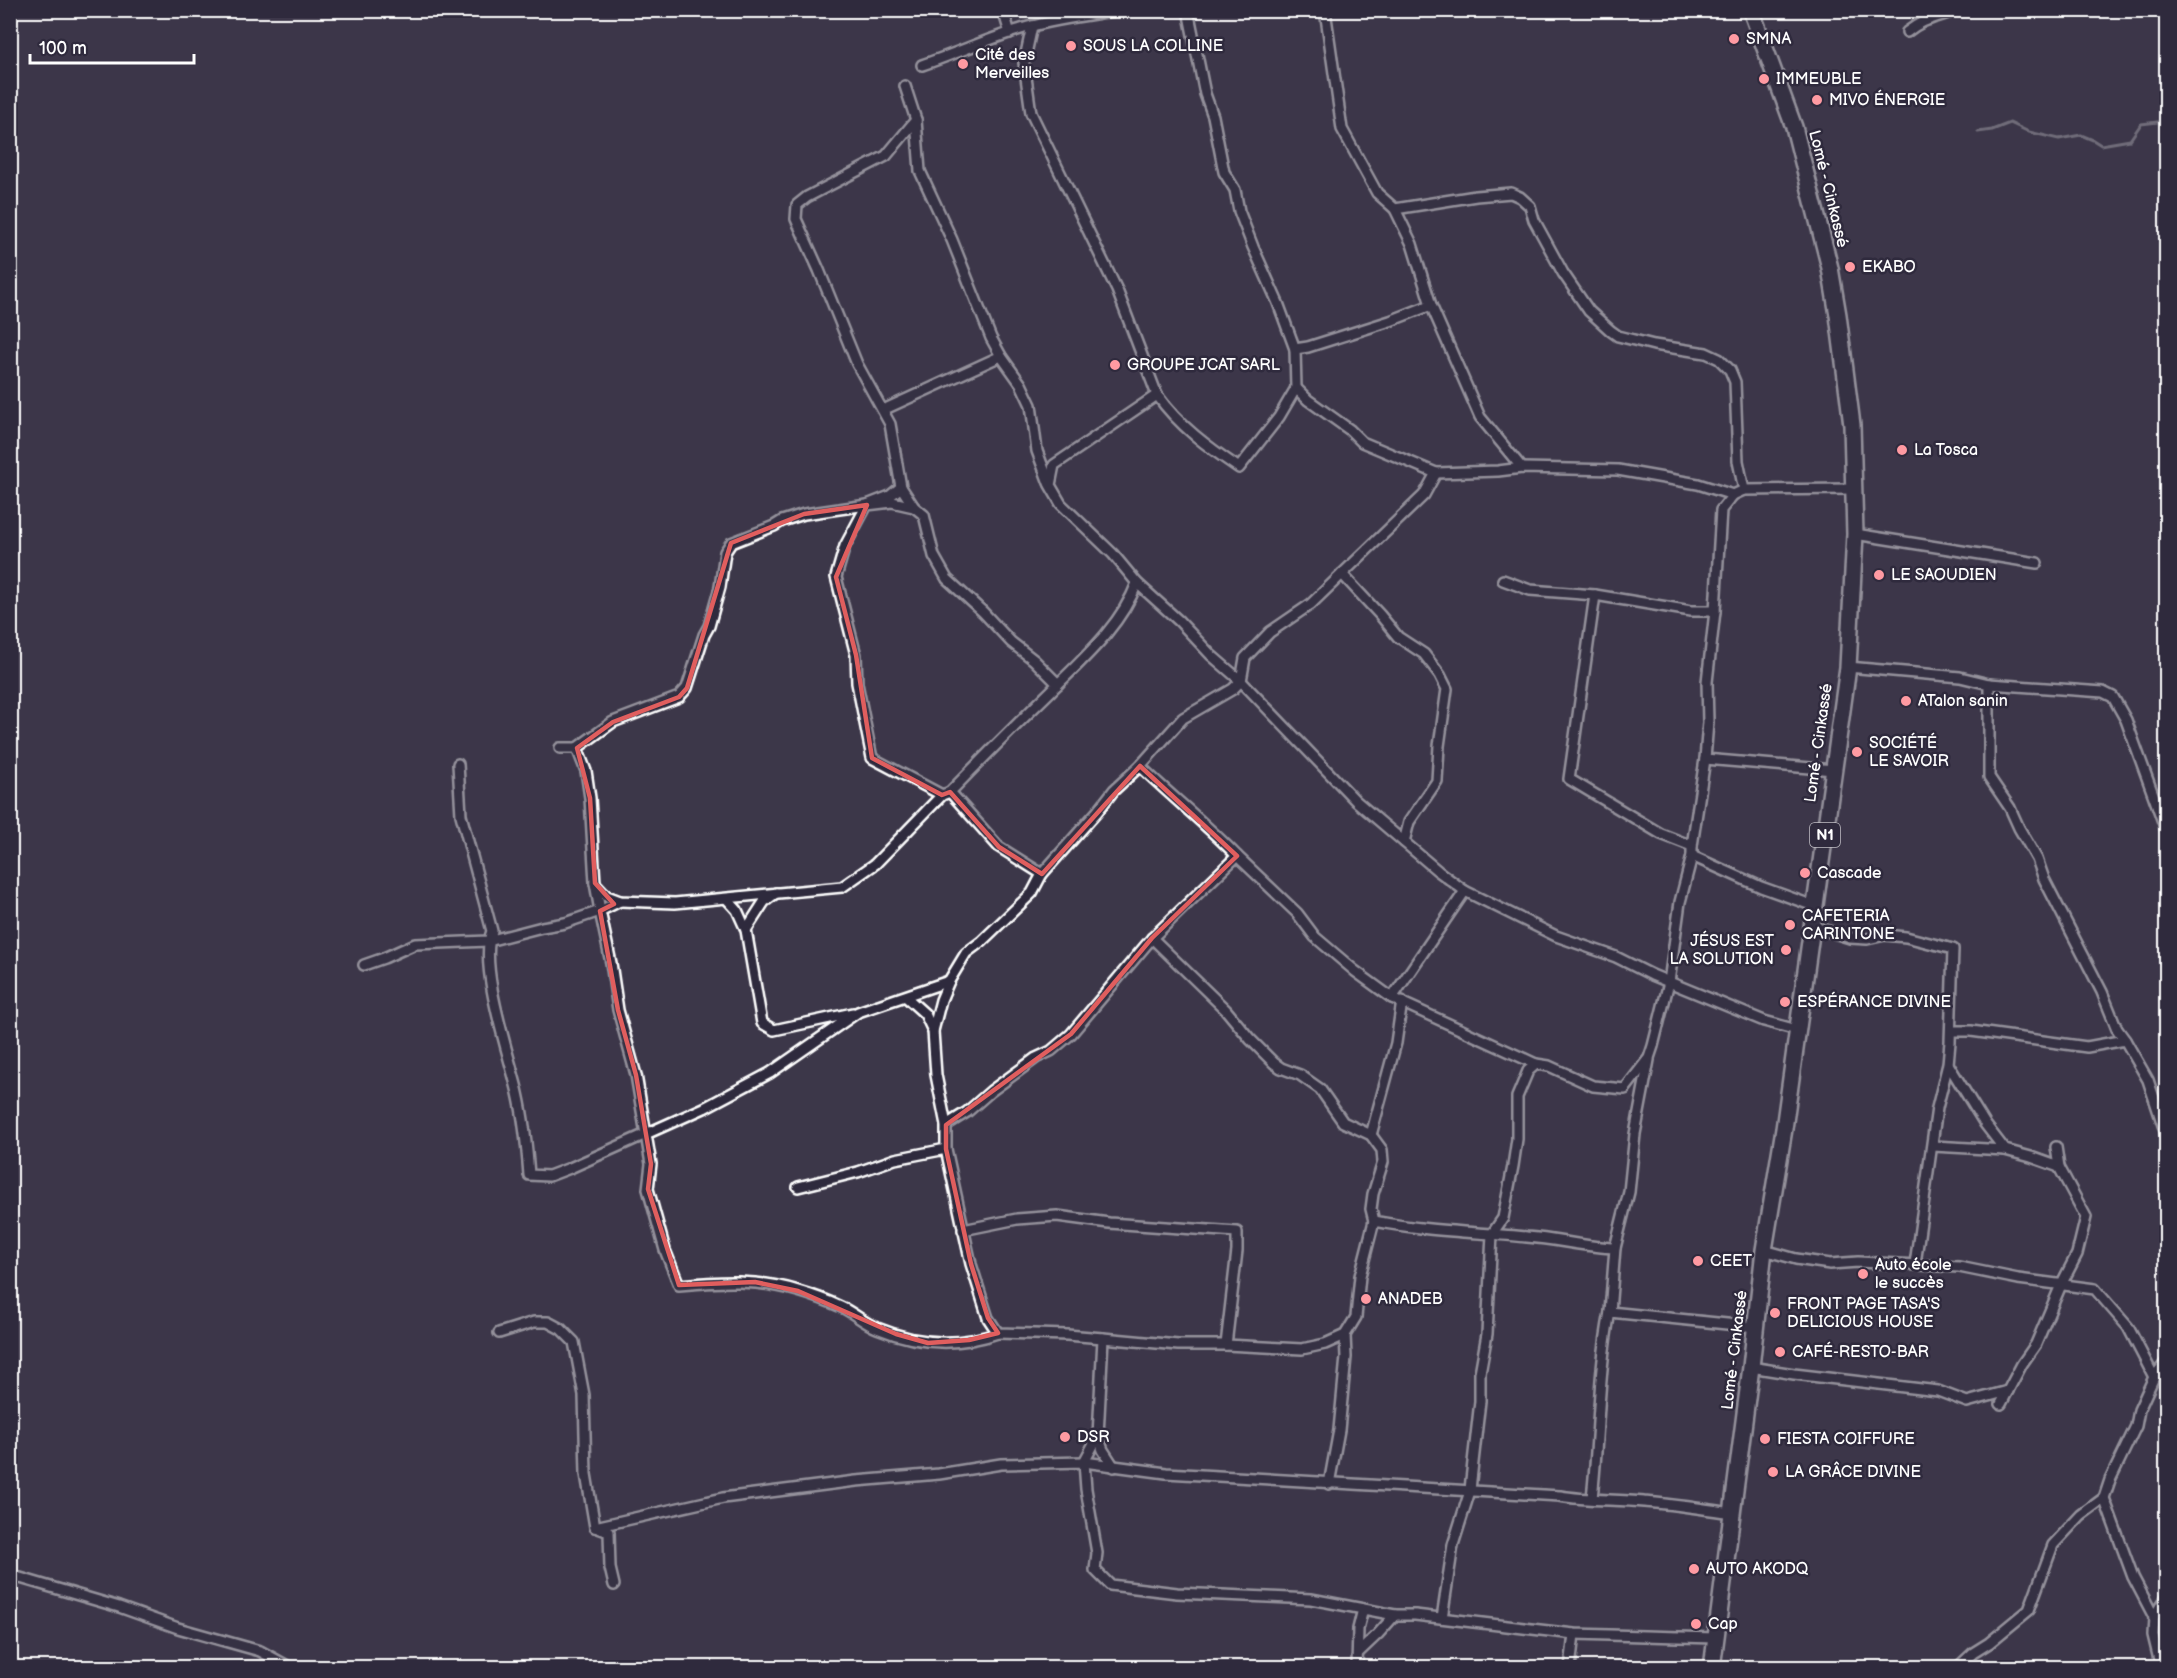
<svg xmlns="http://www.w3.org/2000/svg" width="2177" height="1678" viewBox="0 0 2177 1678" font-family="'Balsamiq Sans',sans-serif">
	<style>
		.lines { fill: none; stroke-linecap: round; stroke-linejoin: round }
		.stream { stroke: #afadb4; stroke-width: 3 }
		.minor-casing { stroke: #fff; stroke-width: 14 }
		.trunk-casing { stroke: #fff; stroke-width: 20 }
		.minor { stroke: #2f2a3d; stroke-width: 9 }
		.trunk { stroke: #2f2a3d; stroke-width: 15 }
		.marked { fill: none; stroke: #e05e5e; stroke-width: 4.5; stroke-linejoin: round }
		.poi-dot { fill: #ff9aa2; stroke: #2f2a3d; stroke-width: 2 }
		.labels { text-anchor: middle; dominant-baseline: central; stroke-width: 5; stroke-linejoin: round; paint-order: stroke }
		.shield { fill: #2f2a3d; stroke: #c1bfc5; stroke-width: 1.5 }
		.shield-label { font-size: 15px; font-weight: bold; fill: #fff }
		.poi-label { font-size: 16px; fill: #fff; stroke: #2f2a3d; text-anchor: start }
		.street-label { font-size: 16px; fill: #fff; stroke: #2f2a3d }
	</style>
	<rect width="100%" height="100%" fill="#3c3749"/>
	<filter id="ink" filterUnits="userSpaceOnUse"><feTurbulence type="fractalNoise" baseFrequency=".0167" numOctaves="2"/><feDisplacementMap in="SourceGraphic" scale="12" xChannelSelector="R" yChannelSelector="G"/><feConvolveMatrix kernelMatrix="1 2 1 2 8 2 1 2 1" color-interpolation-filters="sRGB"/></filter>
	<g filter="url(#ink)">
		<g class="lines">
			<path class="stream" d="M1978,132L1992,130L2010,123L2029,132L2059,139L2081,135L2093,140L2101,145L2130,140L2141,124L2166,121"/>
			<g class="minor-casing">
				<g id="minor">
					<path d="M1003,10L1010,33"/>
					<path d="M1325,10L1342,129L1377,193L1395,209L1412,244L1431,305L1480,417L1522,468"/>
					<path d="M1032,26L1024,63L1031,113L1117,290L1157,395C1179,426 1208,447 1239,468L1279,417L1296,388L1295,349L1278,303L1253,247L1239,211L1235,190L1224,172L1213,116L1205,94L1188,10"/>
					<path d="M1907,32C1926,17 1935,19 1956,10"/>
					<path d="M922,65C958,53 992,37 1028,27C1058,19 1089,15 1120,10"/>
					<path d="M905,86L916,120L920,171L952,240L991,338L1001,356L1021,384L1031,405L1037,451L1049,483"/>
					<path d="M1395,209L1476,196L1511,193L1520,197L1530,206L1534,220L1563,273L1589,311L1611,331L1618,336L1654,345L1706,353L1719,359L1730,370L1735,382L1738,461L1744,490"/>
					<path d="M1295,349L1308,347L1390,321L1431,305"/>
					<path d="M1296,388L1308,400L1350,430L1362,442L1436,473L1498,471L1522,468L1618,470L1698,484L1733,495L1744,490L1854,489"/>
					<path d="M1157,395L1054,465L1050,485L1061,504L1113,554L1137,583L1179,621L1211,655L1241,681L1356,801L1438,871L1465,891L1556,936L1616,957L1652,975L1764,1021L1797,1030"/>
					<path d="M883,410L1001,356"/>
					<path d="M901,487L914,507L924,515L934,556L947,579L983,612L1011,642L1034,660L1058,684"/>
					<path d="M1733,495L1721,510L1715,611L1707,682L1708,722L1705,759L1834,770"/>
					<path d="M914,507L892,502L867,505L845,546L836,577L856,655L857,683L872,758L942,795"/>
					<path d="M1855,534L2037,563"/>
					<path d="M1342,574L1380,615L1398,637L1424,654L1440,675L1447,689L1439,746L1437,781L1409,822L1404,842"/>
					<path d="M1503,580L1530,590L1595,595L1691,611H1715"/>
					<path d="M1595,595L1569,779L1661,834L1692,846L1705,759"/>
					<path d="M1848,667L1960,677L1989,684V777L2010,808L2019,828L2037,859L2044,879L2102,992L2117,1029L2125,1040L2148,1080L2166,1134"/>
					<path d="M1989,684L2103,692L2113,697L2126,720L2166,830"/>
					<path d="M560,748H577L586,771L590,798L595,883L600,911L611,963L618,1010L636,1075L651,1164L648,1189L665,1250L679,1285C720,1281 759,1279 798,1291C812,1295 828,1301 841,1307C854,1313 864,1323 877,1328C916,1344 958,1347 998,1333"/>
					<path d="M577,748L613,722L679,697L687,688L704,635L709,626L720,587L725,552L731,543L774,526L782,521L804,514L867,505L890,496L901,487L890,424L857,364L819,270L796,219L797,205L807,197L886,156L916,120"/>
					<path d="M458,764L461,815L492,931C478,966 509,1054 518,1093C524,1119 527,1148 529,1175L549,1176L570,1168L704,1108L770,1073L858,1012L949,981"/>
					<path d="M1140,766C1172,797 1206,824 1237,856"/>
					<path d="M1692,856L1761,887L1814,906"/>
					<path d="M1042,874L1097,812L1114,790L1140,766L1183,718L1233,689L1241,681L1245,658L1270,632L1311,604L1424,495L1436,473"/>
					<path d="M595,883L607,896L620,901L675,903L842,887L875,864L942,795L950,792C983,758 1017,724 1051,691C1083,659 1121,626 1137,583"/>
					<path d="M727,899L737,910L746,930L762,1023L774,1030L853,1013"/>
					<path d="M1812,926L1850,938L1867,939L1885,935L1906,937L1953,949L1950,1042L1948,1064L1937,1108L1915,1264"/>
					<path d="M746,930L764,902L776,893"/>
					<path d="M1152,938L1226,1010L1250,1039L1274,1063L1281,1068L1300,1075L1320,1089L1343,1122L1371,1135L1382,1150L1383,1162L1373,1194L1371,1209L1374,1221"/>
					<path d="M364,965L384,958L415,944L488,941L542,927L565,923L600,911L620,901"/>
					<path d="M906,997L925,1014L933,1031"/>
					<path d="M1392,998L1465,891"/>
					<path d="M1951,1031H1971L2087,1047L2125,1040"/>
					<path d="M1649,1060L1635,1134L1629,1192L1615,1248L1610,1312L1756,1327"/>
					<path d="M1948,1064L1985,1124L2005,1150"/>
					<path d="M946,1125L967,1112L991,1091L1036,1058L1051,1051L1071,1034L1152,938L1237,856L1297,913L1315,937L1355,971L1392,998L1536,1064"/>
					<path d="M1371,1135L1396,1043L1402,1001"/>
					<path d="M1933,1146L2005,1150L2031,1157L2059,1167"/>
					<path d="M946,1149V1125L936,1075L933,1031L941,1000L949,981L966,953L982,941L1032,893L1042,874L999,847L950,792"/>
					<path d="M798,1187L858,1172L895,1159L946,1149L971,1264L988,1318L998,1333L1067,1335L1103,1338"/>
					<path d="M963,1230L1017,1219L1057,1216L1109,1223L1237,1232V1251L1226,1345"/>
					<path d="M1764,1250L1796,1259L1830,1264L1858,1262L1959,1267L2018,1279L2095,1289L2128,1327L2154,1377L2139,1410L2136,1426L2110,1480L2104,1498L2133,1577L2154,1617L2166,1597"/>
					<path d="M499,1333L534,1322H548L561,1329L574,1342L584,1395L586,1474L595,1527L723,1498L856,1481L939,1474L1001,1464L1084,1462L1166,1473L1560,1496C1588,1501 1616,1499 1644,1502C1673,1504 1702,1509 1732,1513"/>
					<path d="M1751,1367L1794,1374L1938,1391L1967,1402L2008,1391"/>
					<path d="M2154,1377L2166,1362"/>
					<path d="M2001,1404L2022,1364L2036,1344L2061,1285L2077,1254L2086,1217L2059,1167L2056,1147"/>
					<path d="M1098,1436L1084,1462L1086,1489L1097,1553L1095,1570L1110,1585L1177,1593L1311,1599L1395,1615H1415L1574,1634L1715,1638"/>
					<path d="M1114,1467L1103,1450L1098,1436L1103,1338L1178,1345H1226L1302,1349L1325,1344L1345,1335L1356,1317L1360,1276L1374,1221C1425,1231 1476,1232 1527,1237C1557,1239 1585,1247 1615,1248"/>
					<path d="M1329,1484L1339,1430L1346,1357L1345,1335"/>
					<path d="M1592,1498C1599,1436 1598,1373 1610,1312"/>
					<path d="M595,1527L609,1532L610,1568L614,1585"/>
					<path d="M10,1575L119,1607L178,1628L260,1651L291,1668"/>
					<path d="M2154,1617L2153,1635L2161,1668"/>
					<path d="M1442,1618L1453,1545L1470,1491L1471,1480L1480,1401V1373L1487,1334L1492,1234L1503,1218L1513,1166L1517,1139V1097L1528,1071L1536,1064L1549,1066L1593,1086L1625,1089L1649,1058L1653,1046L1669,982L1680,902L1692,856V846"/>
					<path d="M1358,1653L1378,1634L1395,1615"/>
					<path d="M1357,1668L1358,1629L1363,1609"/>
					<path d="M1570,1668L1574,1634"/>
					<path d="M1957,1668L1973,1653L1989,1643L2029,1610L2053,1545L2081,1515L2104,1498"/>
				</g>
			</g>
			<g class="trunk-casing">
				<path id="trunk" d="M1712,1668L1751,1367L1764,1250L1784,1129L1848,667L1855,534L1852,425L1838,315L1830,268L1794,127L1751,10"/>
			</g>
			<use href="#minor" class="minor"/>
			<use href="#trunk" class="trunk"/>
		</g>
	</g>
	<path d="M0 0H2177V1678H0ZM867,505L836,577L856,655L872,758L942,795L950,792L999,847L1042,874L1140,766L1237,856L1152,938L1071,1034L946,1125V1149L971,1264L988,1318L998,1333L969,1340L928,1343L896,1334L798,1291L755,1282L679,1285L648,1189L651,1164L636,1075L618,1010L600,911L614,904L595,883L590,798L577,748L613,722L679,697L687,688L731,543L804,514Z" fill="#3c3749" fill-opacity=".55" fill-rule="evenodd"/>
	<path class="marked" d="M867,505L836,577L856,655L872,758L942,795L950,792L999,847L1042,874L1140,766L1237,856L1152,938L1071,1034L946,1125V1149L971,1264L988,1318L998,1333L969,1340L928,1343L896,1334L798,1291L755,1282L679,1285L648,1189L651,1164L636,1075L618,1010L600,911L614,904L595,883L590,798L577,748L613,722L679,697L687,688L731,543L804,514Z"/>
	<g class="poi-dot">
		<circle cx="1734" cy="39" r="6"/>
		<circle cx="1071" cy="46" r="6"/>
		<circle cx="963" cy="64" r="6"/>
		<circle cx="1764" cy="79" r="6"/>
		<circle cx="1817" cy="100" r="6"/>
		<circle cx="1850" cy="267" r="6"/>
		<circle cx="1115" cy="365" r="6"/>
		<circle cx="1902" cy="450" r="6"/>
		<circle cx="1879" cy="575" r="6"/>
		<circle cx="1906" cy="701" r="6"/>
		<circle cx="1857" cy="752" r="6"/>
		<circle cx="1805" cy="873" r="6"/>
		<circle cx="1790" cy="925" r="6"/>
		<circle cx="1786" cy="950" r="6"/>
		<circle cx="1785" cy="1002" r="6"/>
		<circle cx="1698" cy="1261" r="6"/>
		<circle cx="1863" cy="1274" r="6"/>
		<circle cx="1366" cy="1299" r="6"/>
		<circle cx="1775" cy="1313" r="6"/>
		<circle cx="1780" cy="1352" r="6"/>
		<circle cx="1065" cy="1437" r="6"/>
		<circle cx="1765" cy="1439" r="6"/>
		<circle cx="1773" cy="1472" r="6"/>
		<circle cx="1694" cy="1569" r="6"/>
		<circle cx="1696" cy="1624" r="6"/>
	</g>
	<g class="labels">
		<rect class="shield" x="1810" y="823" width="30" height="24" rx="4.5"/>
		<g class="shield-label">
			<text x="1825" y="835">N1</text>
		</g>
		<g class="poi-label">
			<text x="1746" y="39">SMNA</text>
			<text x="1083" y="46">SOUS LA COLLINE</text>
			<text x="975" y="55">Cité des<tspan x="975" dy="18">Merveilles</tspan></text>
			<text x="1776" y="79">IMMEUBLE</text>
			<text x="1829" y="100">MIVO ÉNERGIE</text>
			<text x="1862" y="267">EKABO</text>
			<text x="1127" y="365">GROUPE JCAT SARL</text>
			<text x="1914" y="450">La Tosca</text>
			<text x="1891" y="575">LE SAOUDIEN</text>
			<text x="1918" y="701">ATalon sanin</text>
			<text x="1869" y="743">SOCIÉTÉ<tspan x="1869" dy="18">LE SAVOIR</tspan></text>
			<text x="1817" y="873">Cascade</text>
			<text x="1802" y="916">CAFETERIA<tspan x="1802" dy="18">CARINTONE</tspan></text>
			<text x="1774" y="941" text-anchor="end">JÉSUS EST<tspan x="1774" dy="18">LA SOLUTION</tspan></text>
			<text x="1797" y="1002">ESPÉRANCE DIVINE</text>
			<text x="1710" y="1261">CEET</text>
			<text x="1875" y="1265">Auto école<tspan x="1875" dy="18">le succès</tspan></text>
			<text x="1378" y="1299">ANADEB</text>
			<text x="1787" y="1304">FRONT PAGE TASA'S<tspan x="1787" dy="18">DELICIOUS HOUSE</tspan></text>
			<text x="1792" y="1352">CAFÉ-RESTO-BAR</text>
			<text x="1077" y="1437">DSR</text>
			<text x="1777" y="1439">FIESTA COIFFURE</text>
			<text x="1785" y="1472">LA GRÂCE DIVINE</text>
			<text x="1706" y="1569">AUTO AKODQ</text>
			<text x="1708" y="1624">Cap</text>
		</g>
		<g class="street-label">
			<text transform="translate(1828 189) rotate(76)">Lomé - Cinkassé</text>
			<text transform="translate(1819 743) rotate(-82)">Lomé - Cinkassé</text>
			<text transform="translate(1735 1350) rotate(-83)">Lomé - Cinkassé</text>
		</g>
	</g>
	<rect width="2177" height="1678" fill="none" stroke="#2f2a3d" stroke-width="36"/>
	<rect x="18" y="18" width="2141" height="1642" fill="none" stroke="#fff" stroke-width="2" filter="url(#ink)"/>
	<path d="M30 54v9h164v-9" fill="none" stroke="#ffffff" stroke-width="3"/>
	<text x="39" y="54" font-size="18" fill="#ffffff" stroke="#2f2a3d" stroke-width="4.5" paint-order="stroke">100 m</text>
</svg>
